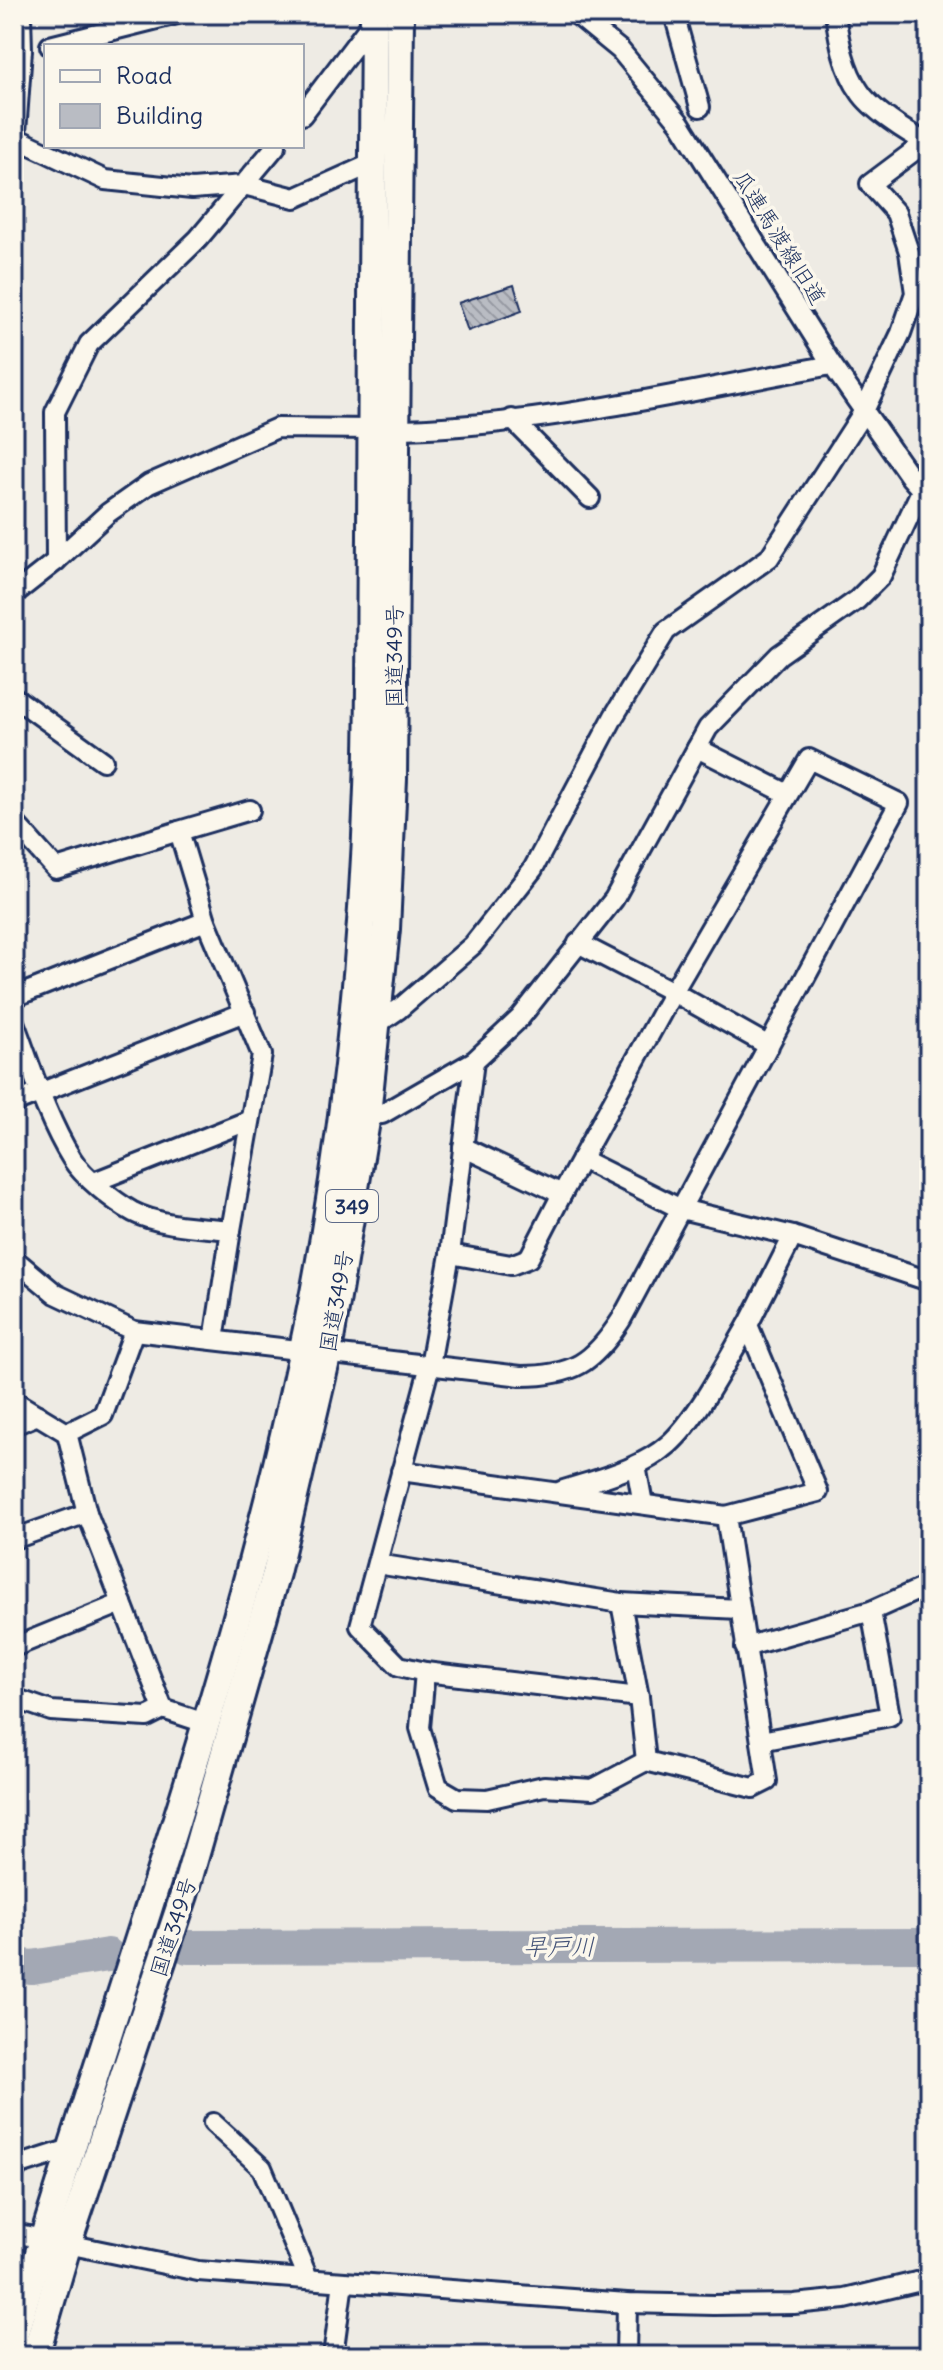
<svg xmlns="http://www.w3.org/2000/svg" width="943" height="2370" viewBox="0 0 943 2370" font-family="Delius,'Klee One',sans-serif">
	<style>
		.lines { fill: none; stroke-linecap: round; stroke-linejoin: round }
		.river { stroke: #a3a8b4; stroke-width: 34 }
		.building { fill: url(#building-back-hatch); stroke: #1b2f5e; stroke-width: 2 }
		.minor-casing { stroke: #1b2f5e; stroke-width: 24 }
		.highway-casing { stroke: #1b2f5e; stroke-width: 32 }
		.minor { stroke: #fbf7ec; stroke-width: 18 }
		.highway { stroke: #fbf7ec; stroke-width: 26 }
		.labels { text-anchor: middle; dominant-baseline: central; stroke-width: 7; stroke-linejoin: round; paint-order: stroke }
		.shield { fill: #fbf7ec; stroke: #5e6b89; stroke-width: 2 }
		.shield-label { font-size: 20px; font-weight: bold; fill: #1b2f5e }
		.street-label { font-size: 22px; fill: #1b2f5e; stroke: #fbf7ec }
		.water-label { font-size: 24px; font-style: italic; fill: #445378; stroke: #fbf7ec }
	</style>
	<defs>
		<pattern id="building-back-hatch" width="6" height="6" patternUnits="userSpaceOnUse" patternTransform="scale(2)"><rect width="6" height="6" fill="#b9bcc3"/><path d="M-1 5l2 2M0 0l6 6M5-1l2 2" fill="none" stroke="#9699a2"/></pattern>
	</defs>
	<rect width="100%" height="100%" fill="#eeebe4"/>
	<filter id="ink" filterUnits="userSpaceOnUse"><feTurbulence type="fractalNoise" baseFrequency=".0125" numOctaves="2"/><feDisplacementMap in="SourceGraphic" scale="16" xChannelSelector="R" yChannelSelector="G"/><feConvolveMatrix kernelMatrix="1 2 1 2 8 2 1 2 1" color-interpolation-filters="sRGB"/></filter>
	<g filter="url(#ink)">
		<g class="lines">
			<g class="river">
				<path d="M188,1947L929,1945"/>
				<path d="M14,1965L32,1967L108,1955"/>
			</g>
		</g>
		<path class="building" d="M514,285L522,311L468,331L458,303Z"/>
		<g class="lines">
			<g class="minor-casing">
				<g id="minor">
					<path d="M576,14L620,50L680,123L832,365L911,478L928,497"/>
					<path d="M674,14L700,107"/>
					<path d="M50,46L177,14"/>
					<path d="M302,115L374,20"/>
					<path d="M16,138L105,180L192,189L244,185L295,198L373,163"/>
					<path d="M14,160L22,50L21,14"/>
					<path d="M512,419L590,498"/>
					<path d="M395,429C537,427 692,390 832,365"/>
					<path d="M56,561L55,412L89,344L198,239L276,146"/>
					<path d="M14,594L56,561L108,513L149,484L277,428L372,429"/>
					<path d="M14,697L103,761"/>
					<path d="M697,748L788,794"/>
					<path d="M14,822L56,869L179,831L206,921L262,1055L231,1230L214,1340"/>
					<path d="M179,831L250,810"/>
					<path d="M14,997L206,921"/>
					<path d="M14,1022C31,1067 47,1119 72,1159C83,1177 115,1202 133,1212C160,1226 201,1227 231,1230"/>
					<path d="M377,1024L399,1009L473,945L533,869L614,716L666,631L769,558L864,411L901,333L915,293L909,252L896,213L870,184L926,142C907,133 871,109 860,92C844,70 839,40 835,14"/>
					<path d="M474,1061L450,1254L430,1365L360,1626L399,1666L425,1672L639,1697L646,1761L753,1788L767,1781L726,1516L818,1492L748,1325L793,1236"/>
					<path d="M14,1103L245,1012"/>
					<path d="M367,1115L382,1114L474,1061L520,1018L614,899L708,728L779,655L857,600L881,576L929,474"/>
					<path d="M581,1159L681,1209L793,1236L929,1281"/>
					<path d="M94,1182L250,1120"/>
					<path d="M562,1194L673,992L578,943"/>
					<path d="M450,1254L511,1265L529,1258L562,1194L463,1147"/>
					<path d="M14,1259L56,1294L134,1331L521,1376C573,1376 593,1363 621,1320L899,803L809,759L673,992L769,1046"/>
					<path d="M134,1331L103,1415L67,1433L87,1513L163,1709"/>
					<path d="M14,1401L67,1433"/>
					<path d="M14,1425L38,1415"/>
					<path d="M636,1466L643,1504"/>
					<path d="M401,1471L726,1516"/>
					<path d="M561,1491C597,1479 640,1470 669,1444C698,1418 727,1360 748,1325"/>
					<path d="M14,1539L87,1513"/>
					<path d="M377,1564L621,1603L739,1609"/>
					<path d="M621,1603L639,1697"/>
					<path d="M14,1647L122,1603"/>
					<path d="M745,1647L871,1611L929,1585"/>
					<path d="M425,1672L420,1728L438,1787L457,1798L487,1799L544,1786L593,1789L646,1761"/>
					<path d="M14,1698L51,1711L147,1717L163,1709L205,1723"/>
					<path d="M761,1741L890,1716L871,1611"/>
					<path d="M213,2123L262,2168L308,2278"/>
					<path d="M14,2167L73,2148"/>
					<path d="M14,2233L198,2271L627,2303L714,2305L794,2304L845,2299L929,2279"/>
					<path d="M333,2356L343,2282"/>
					<path d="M626,2356L627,2303"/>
				</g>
			</g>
			<g class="highway-casing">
				<g id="highway">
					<path d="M14,2336C121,1971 261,1614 324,1237C349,1089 363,938 368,788C371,704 370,621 371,538C372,363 372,189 374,14"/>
					<path d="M35,2356L68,2243L184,1895L276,1573L328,1352L367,1115L386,929L393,779L400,14"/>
				</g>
			</g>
			<use href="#minor" class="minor"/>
			<use href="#highway" class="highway"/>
		</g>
	</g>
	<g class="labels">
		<rect class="shield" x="326" y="1190" width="52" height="32" rx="6"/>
		<g class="shield-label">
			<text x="352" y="1206">349</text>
		</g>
		<g class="street-label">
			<text transform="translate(780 237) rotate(58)">瓜連馬渡線旧道</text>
			<text transform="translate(394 656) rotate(-90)">国道349号</text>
			<text transform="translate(336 1301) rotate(-80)">国道349号</text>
			<text transform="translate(173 1927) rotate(-72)">国道349号</text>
		</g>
		<g class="water-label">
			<text x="559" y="1946">早戸川</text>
		</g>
	</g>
	<rect width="943" height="2370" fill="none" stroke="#fbf7ec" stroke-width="48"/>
	<rect x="24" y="24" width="895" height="2322" fill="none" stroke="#1b2f5e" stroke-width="3" filter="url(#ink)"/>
	<rect x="44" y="44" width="260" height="104" fill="#fbf7ec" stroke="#a1a7b3" stroke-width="2"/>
	<rect x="60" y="70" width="40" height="12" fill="#fbf7ec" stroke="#a1a7b3" stroke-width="2"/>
	<text x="116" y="84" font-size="24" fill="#1b2f5e">Road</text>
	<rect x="60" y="104" width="40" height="24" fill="#b9bcc3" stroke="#a1a7b3" stroke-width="2"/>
	<text x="116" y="124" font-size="24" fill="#1b2f5e">Building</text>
</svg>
